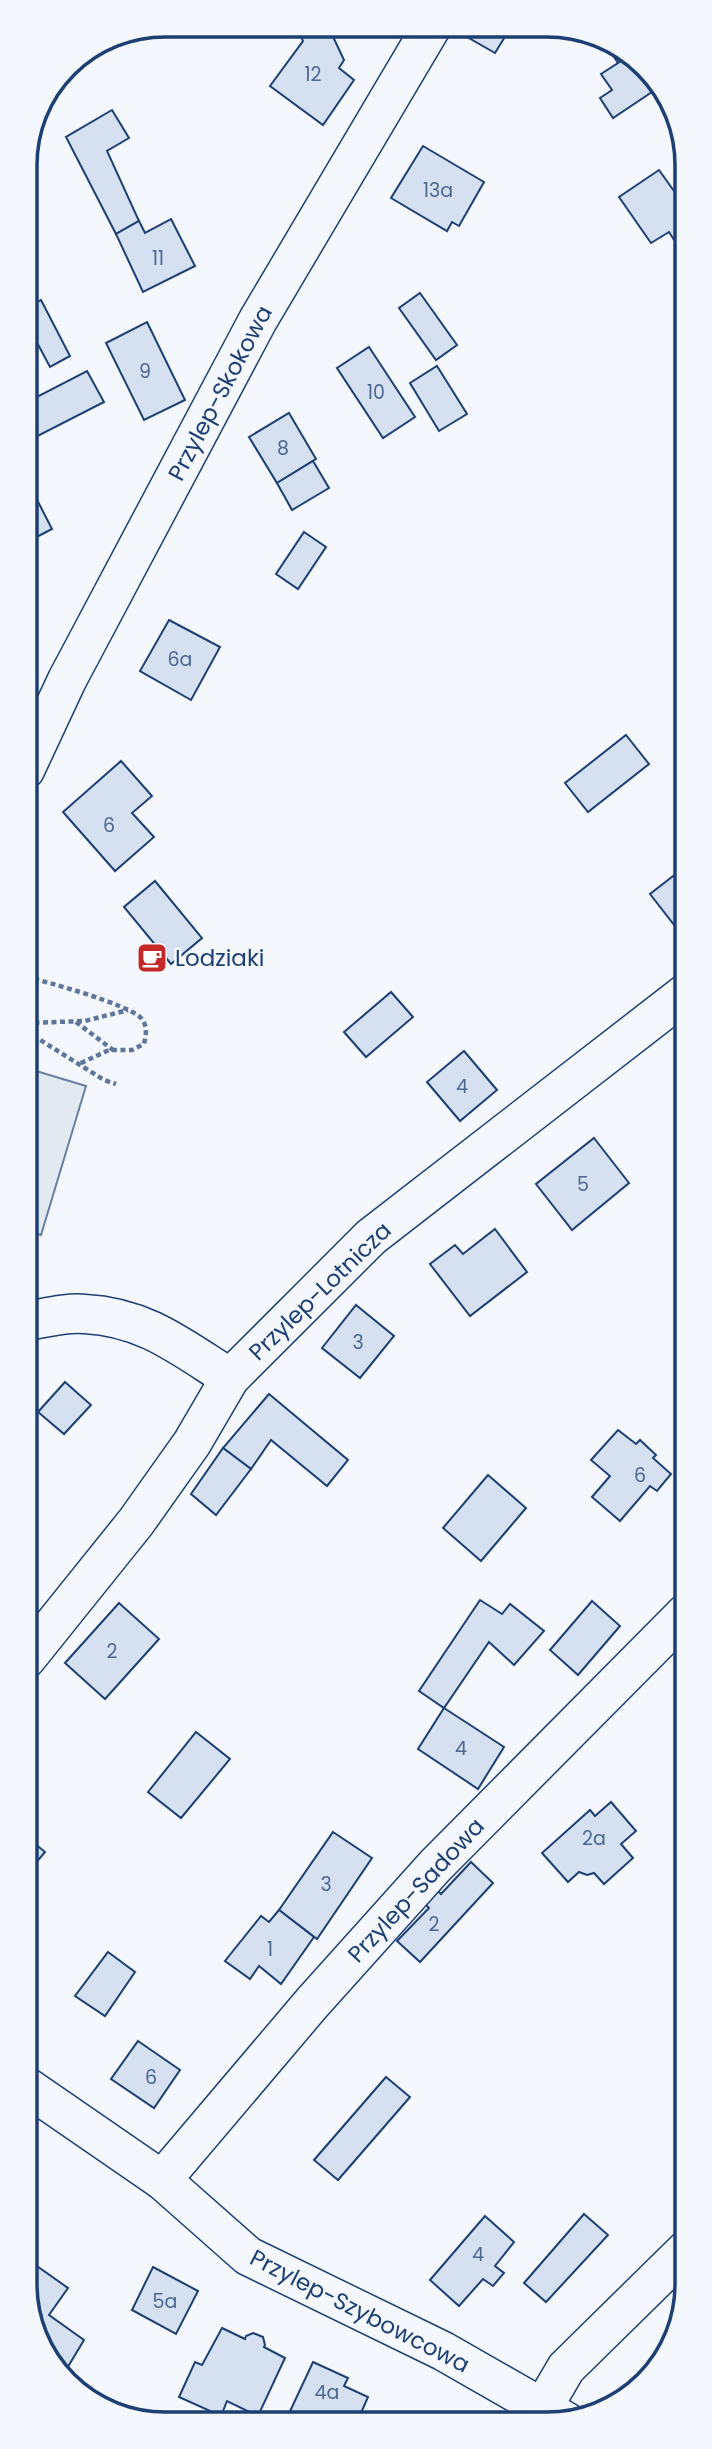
<svg xmlns="http://www.w3.org/2000/svg" width="712" height="2449" viewBox="0 0 712 2449" font-family="Poppins,sans-serif">
	<style>
		.green { fill: #e3e9f0; stroke: #687fa3; stroke-width: 2 }
		.building { fill: #d5e0f0; stroke: #1d3f73; stroke-width: 2 }
		.lines { fill: none; stroke-linecap: round; stroke-linejoin: round }
		.minor-casing { stroke: #1d3f73; stroke-width: 41 }
		.path { stroke: #5e769c; stroke-width: 4.5; stroke-dasharray: 5 3.5; stroke-linecap: butt }
		.minor { stroke: #f4f7fb; stroke-width: 38 }
		.labels { text-anchor: middle; dominant-baseline: central; stroke-width: 5; stroke-linejoin: round; paint-order: stroke }
		.number-label { font-size: 19px; fill: #4b6792 }
		.street-label { font-size: 23px; fill: #1d3f73; stroke: #f4f7fb }
		.poi-label { font-size: 23px; fill: #1d3f73; stroke: #f4f7fb; text-anchor: start }
		.rim { fill: none; stroke: #1d3f73; stroke-width: 3.5 }
	</style>
	<rect width="100%" height="100%" fill="#f4f7fb"/>
	<path class="green" d="M26,1068L86,1086L41,1235L26,1231Z"/>
	<g class="building">
		<path d="M296,25L328,26L344,60L339,68L354,80L323,125L270,86L303,41Z"/>
		<path d="M457,26L511,27L495,53L455,30Z"/>
		<path d="M606,44L629,56L618,63Z"/>
		<path d="M629,56L645,65L658,88L613,118L600,98L612,90L601,74Z"/>
		<path d="M112,110L129,138L107,151L139,221L116,234L66,137Z"/>
		<path d="M423,146L484,182L459,226L452,222L447,231L391,198Z"/>
		<path d="M659,170L674,191L678,187L685,197V241L678,246L669,232L651,243L619,197Z"/>
		<path d="M171,219L195,266L143,292L116,234L139,221L145,233Z"/>
		<path d="M420,293L457,345L436,360L399,308Z"/>
		<path d="M41,300L70,356L50,367L25,320V308Z"/>
		<path d="M147,322L185,400L144,420L106,343Z"/>
		<path d="M369,347L415,417L383,438L337,368Z"/>
		<path d="M437,366L467,414L439,431L410,383Z"/>
		<path d="M87,371L104,402L26,442L25,403Z"/>
		<path d="M289,413L316,459L277,483L249,437Z"/>
		<path d="M313,461L329,488L292,510L277,483Z"/>
		<path d="M30,486L52,529L25,543V489Z"/>
		<path d="M304,532L326,547L298,589L276,574Z"/>
		<path d="M169,620L220,647L191,700L140,671Z"/>
		<path d="M626,735L649,764L588,812L565,783Z"/>
		<path d="M121,761L152,796L132,813L154,837L115,871L63,812Z"/>
		<path d="M686,866V932L682,935L650,894Z"/>
		<path d="M155,881L202,938L171,964L124,907Z"/>
		<path d="M391,992L413,1017L366,1057L344,1032Z"/>
		<path d="M464,1051L497,1090L460,1121L427,1082Z"/>
		<path d="M594,1138L629,1183L572,1230L536,1184Z"/>
		<path d="M495,1229L527,1272L470,1316L430,1264L455,1245L463,1254Z"/>
		<path d="M356,1305L394,1336L360,1378L322,1348Z"/>
		<path d="M65,1382L91,1405L64,1434L38,1412Z"/>
		<path d="M269,1394L348,1460L327,1486L271,1440L251,1469L223,1448Z"/>
		<path d="M618,1430L636,1444L640,1440L656,1455L653,1458L671,1474L657,1491L650,1486L620,1521L592,1497L610,1476L591,1460Z"/>
		<path d="M223,1448L251,1469L216,1515L191,1494Z"/>
		<path d="M488,1475L526,1508L481,1561L443,1528Z"/>
		<path d="M480,1600L502,1614L510,1604L544,1631L514,1665L489,1642L444,1708L419,1691Z"/>
		<path d="M592,1601L620,1626L578,1675L550,1650Z"/>
		<path d="M119,1603L159,1639L105,1699L65,1663Z"/>
		<path d="M444,1708L504,1747L478,1789L418,1749Z"/>
		<path d="M196,1732L230,1759L181,1818L148,1792Z"/>
		<path d="M611,1802L636,1831L621,1844L633,1858L604,1884L594,1873L587,1875L579,1872L568,1882L542,1853L590,1810L595,1816Z"/>
		<path d="M333,1832L372,1858L317,1939L279,1910Z"/>
		<path d="M27,1837L45,1852L28,1872L27,1871Z"/>
		<path d="M471,1862L493,1883L420,1962L397,1941L429,1908L423,1902L436,1889L441,1894Z"/>
		<path d="M279,1910L314,1937L281,1984L259,1966L250,1979L225,1961L261,1916L269,1922Z"/>
		<path d="M108,1952L135,1972L105,2016L75,1996Z"/>
		<path d="M138,2041L180,2070L154,2108L111,2079Z"/>
		<path d="M386,2077L410,2097L338,2180L314,2160Z"/>
		<path d="M584,2214L608,2235L546,2302L524,2283Z"/>
		<path d="M485,2216L514,2242L495,2266L504,2273L493,2286L483,2279L459,2306L430,2280Z"/>
		<path d="M27,2259L68,2288L49,2315L84,2340L66,2370L54,2361L27,2311Z"/>
		<path d="M153,2267L198,2291L176,2334L132,2310Z"/>
		<path d="M222,2328L245,2339L246,2336L253,2333L263,2337L265,2345L264,2347L285,2358L258,2416L227,2401L221,2416L179,2397L195,2362L202,2365Z"/>
		<path d="M313,2362L348,2378L344,2386L368,2397L357,2422H285Z"/>
	</g>
	<g class="lines">
		<g class="minor-casing">
			<g id="minor">
				<path d="M25,770L67,680L258,320L432,26"/>
				<path d="M26,1321C45,1318 66,1312 85,1314C145,1317 181,1347 230,1378"/>
				<path d="M26,1659L136,1522L192,1443L230,1378L371,1237L686,993"/>
				<path d="M27,2087L162,2180L248,2256L443,2351L567,2422"/>
				<path d="M162,2180L312,2003L435,1866L686,1613"/>
				<path d="M542,2409L566,2368L687,2249"/>
			</g>
		</g>
		<g class="path">
			<path d="M26,977C48,982 127,1004 141,1018C148,1026 146,1035 144,1044L132,1050H109L79,1064"/>
			<path d="M76,1022L113,1050"/>
			<path d="M26,1023L85,1021L128,1010"/>
			<path d="M26,1031L104,1080L116,1084"/>
		</g>
		<use href="#minor" class="minor"/>
	</g>
	<defs>
		<g id="cafe-square" transform="scale(1.575)"><rect x="-9" y="-9" width="18" height="18" rx="4" fill="#c62828" stroke="#f4f7fb"/><path d="M-5.5-4.5H6V0H3Q3 3.5 0 3.5H-2.5Q-5.5 3.5-5.5 0ZM3-3.2v2h1.7v-2ZM-6 4.5H4V6H-6Z" fill="#fff"/></g>
	</defs>
	<g fill-rule="evenodd">
		<use href="#cafe-square" x="152" y="958"/>
	</g>
	<g class="labels">
		<g class="number-label">
			<text x="313" y="74">12</text>
			<text x="438" y="190">13a</text>
			<text x="158" y="258">11</text>
			<text x="145" y="371">9</text>
			<text x="376" y="392">10</text>
			<text x="283" y="448">8</text>
			<text x="180" y="659">6a</text>
			<text x="109" y="825">6</text>
			<text x="462" y="1086">4</text>
			<text x="583" y="1184">5</text>
			<text x="358" y="1342">3</text>
			<text x="640" y="1475">6</text>
			<text x="112" y="1651">2</text>
			<text x="461" y="1748">4</text>
			<text x="594" y="1838">2a</text>
			<text x="326" y="1884">3</text>
			<text x="434" y="1924">2</text>
			<text x="270" y="1949">1</text>
			<text x="151" y="2077">6</text>
			<text x="478" y="2254">4</text>
			<text x="165" y="2301">5a</text>
			<text x="327" y="2392">4a</text>
		</g>
		<g class="street-label">
			<text transform="translate(220 393) rotate(-62)">Przylep-Skokowa</text>
			<text transform="translate(320 1291) rotate(-44)">Przylep-Lotnicza</text>
			<text transform="translate(416 1890) rotate(-47)">Przylep-Sadowa</text>
			<text transform="translate(360 2311) rotate(27)">Przylep-Szybowcowa</text>
		</g>
		<g class="poi-label">
			<text x="175" y="958">Lodziaki</text>
		</g>
	</g>
	<path d="M0 0H712V2449H0ZM165 37H547A128 128 0 0 1 675 165V2284A128 128 0 0 1 547 2412H165A128 128 0 0 1 37 2284V165A128 128 0 0 1 165 37Z" fill="#f4f7fb" fill-rule="evenodd"/>
	<path class="rim" d="M165 37H547A128 128 0 0 1 675 165V2284A128 128 0 0 1 547 2412H165A128 128 0 0 1 37 2284V165A128 128 0 0 1 165 37Z"/>
</svg>
